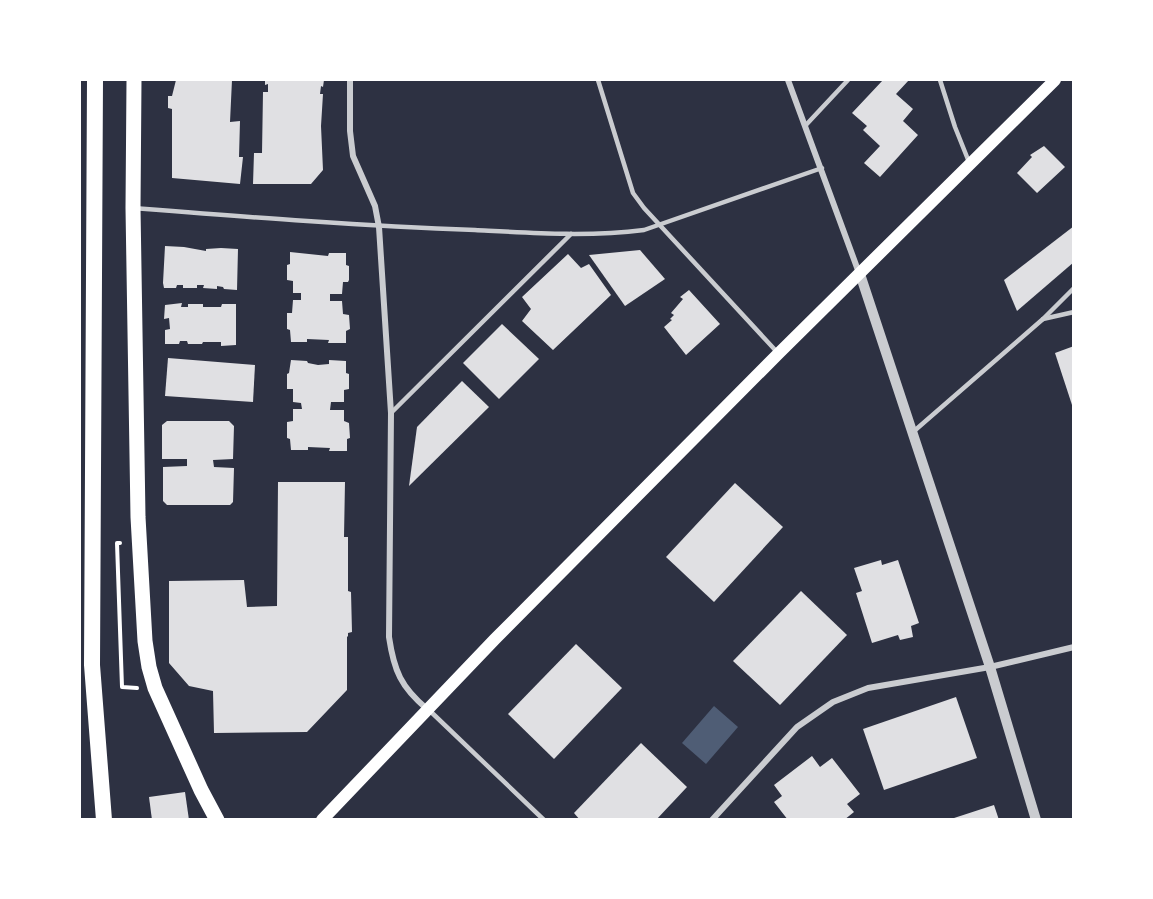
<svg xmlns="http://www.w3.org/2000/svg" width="1153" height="899" viewBox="0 0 1153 899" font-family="Mulish,sans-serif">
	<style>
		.water { fill: #4f5d75 }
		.building { fill: #e0e0e3 }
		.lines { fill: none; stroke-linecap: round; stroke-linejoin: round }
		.path { stroke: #fff; stroke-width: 4 }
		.service { stroke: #caccd0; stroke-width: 4.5 }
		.minor { stroke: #caccd0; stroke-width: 6 }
		.tertiary { stroke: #caccd0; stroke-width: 10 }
		.secondary { stroke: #fff; stroke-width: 12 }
		.primary { stroke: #fff; stroke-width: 15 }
		.trunk { stroke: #fff; stroke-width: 16 }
	</style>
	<rect width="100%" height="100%" fill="#2d3142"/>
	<path class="water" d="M714,706L738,727L706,764L682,743Z"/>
	<g class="building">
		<path d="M176,80H232L230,122L240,121L239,157H243L240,184L172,178V109L168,108V96H172Z"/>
		<path d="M265,80H324L323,87L321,86L320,94H323L321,126L323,170L311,184H253L254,153H262L263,92H268V84L265,85Z"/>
		<path d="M883,80H909L896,94L913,109L903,121L918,135L880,177L864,163L880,146L863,130L867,126L852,113Z"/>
		<path d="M1044,146L1065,167L1037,193L1017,173L1032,157L1030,155Z"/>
		<path d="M1074,226V262L1017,311L1004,280Z"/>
		<path d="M165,246L184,247L206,251V249L221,248L238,249L237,290L224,289L223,287L217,286V289L203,288L204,285H197V288H183V285H177L176,288H164L163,283Z"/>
		<path d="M640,250L665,279L625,306L589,255Z"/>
		<path d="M290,252L328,256L329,253H346V265L349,266V280L348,282H343L342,294H330V301H342L343,314L349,315L350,329L346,331V343H328L329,340L307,339V342H291L290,330L287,329V313H292L293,300H301V293H293V281L287,280V265L290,264Z"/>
		<path d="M568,254L581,268L589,264L611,295L553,350L522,321L531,309L522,297Z"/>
		<path d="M689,290L720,324L686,355L664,327L672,320L670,319L674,315L671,313L683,299L680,297Z"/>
		<path d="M182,303L181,307H188V304H203V307H221L222,304H236V345L221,346V342H203L202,344H188L187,341H180L179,344H165V330L170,329L169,318L164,319L165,305Z"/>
		<path d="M502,324L539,359L499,399L463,363Z"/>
		<path d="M1074,346V408H1073L1055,353Z"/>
		<path d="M168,358L255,365L253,402L165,396Z"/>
		<path d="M291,360L307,361L308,363L318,365L329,364V360L346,361V373L349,374V389L344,390V402H331L330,410H344V421L349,423L350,438L347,439V451H329L330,448L308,447V450H291L290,439L287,438V422L293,421V409H302L301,403L293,402V389H287V374L289,373Z"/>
		<path d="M462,381L489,407L409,486L417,427Z"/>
		<path d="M167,421H229L234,426L233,459L213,460L214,467L234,468L233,502L230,505H167L163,501V467L187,466V459H162V425Z"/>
		<path d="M278,482H345L344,537H348V591L351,592L352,632L348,633V636L347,637V690L307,732L214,733L213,691L189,686L169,663V581L244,580L247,607L277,606Z"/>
		<path d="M735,483L783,527L714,602L666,557Z"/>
		<path d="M881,560L882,565L898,560L919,623L911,626L913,637L900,640L898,635L872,643L856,593L862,591L854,568Z"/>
		<path d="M801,591L847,635L780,705L733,661Z"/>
		<path d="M576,644L622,688L554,759L508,714Z"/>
		<path d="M956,697L977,758L884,790L863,729Z"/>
		<path d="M641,743L687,787L656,820H580L574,813Z"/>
		<path d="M812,756L820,767L832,758L860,794L847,804L854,812L844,820H788L774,802L782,796L774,785Z"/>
		<path d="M185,792L189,820H152L149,797Z"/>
		<path d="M994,805L999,820H951V819Z"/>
	</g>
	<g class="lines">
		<path class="path" d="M120,543H117L122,687L137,688"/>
		<g class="service">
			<path d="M598,80L633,193L644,208L777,352"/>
			<path d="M940,80L955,127L969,162"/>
			<path d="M805,126L848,80"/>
			<path d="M134,208C248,217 361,226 475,230C531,233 588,237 644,230L822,168"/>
			<path d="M1043,319L1074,312"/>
			<path d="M391,413L571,234"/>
			<path d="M913,432L1043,319L1074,288"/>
			<path d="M429,710L544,820"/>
		</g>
		<g class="minor">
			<path d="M350,80V131L353,156L375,206L379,227L391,413L389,637C394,671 401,687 427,709"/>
			<path d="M788,80L859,273"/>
			<path d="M712,820L797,727L833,702L868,688L990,667L1074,647"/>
		</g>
		<path class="tertiary" d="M860,274L990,667L1036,820"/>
		<path class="secondary" d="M322,820L495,639L778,354L1055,80"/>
		<path class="primary" d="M134,80L133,208L138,517L145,641L149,667L155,688L201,790L217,820"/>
		<path class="trunk" d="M95,80L92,665L104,820"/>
	</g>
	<rect width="1153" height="899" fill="none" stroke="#ffffff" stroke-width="162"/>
</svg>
